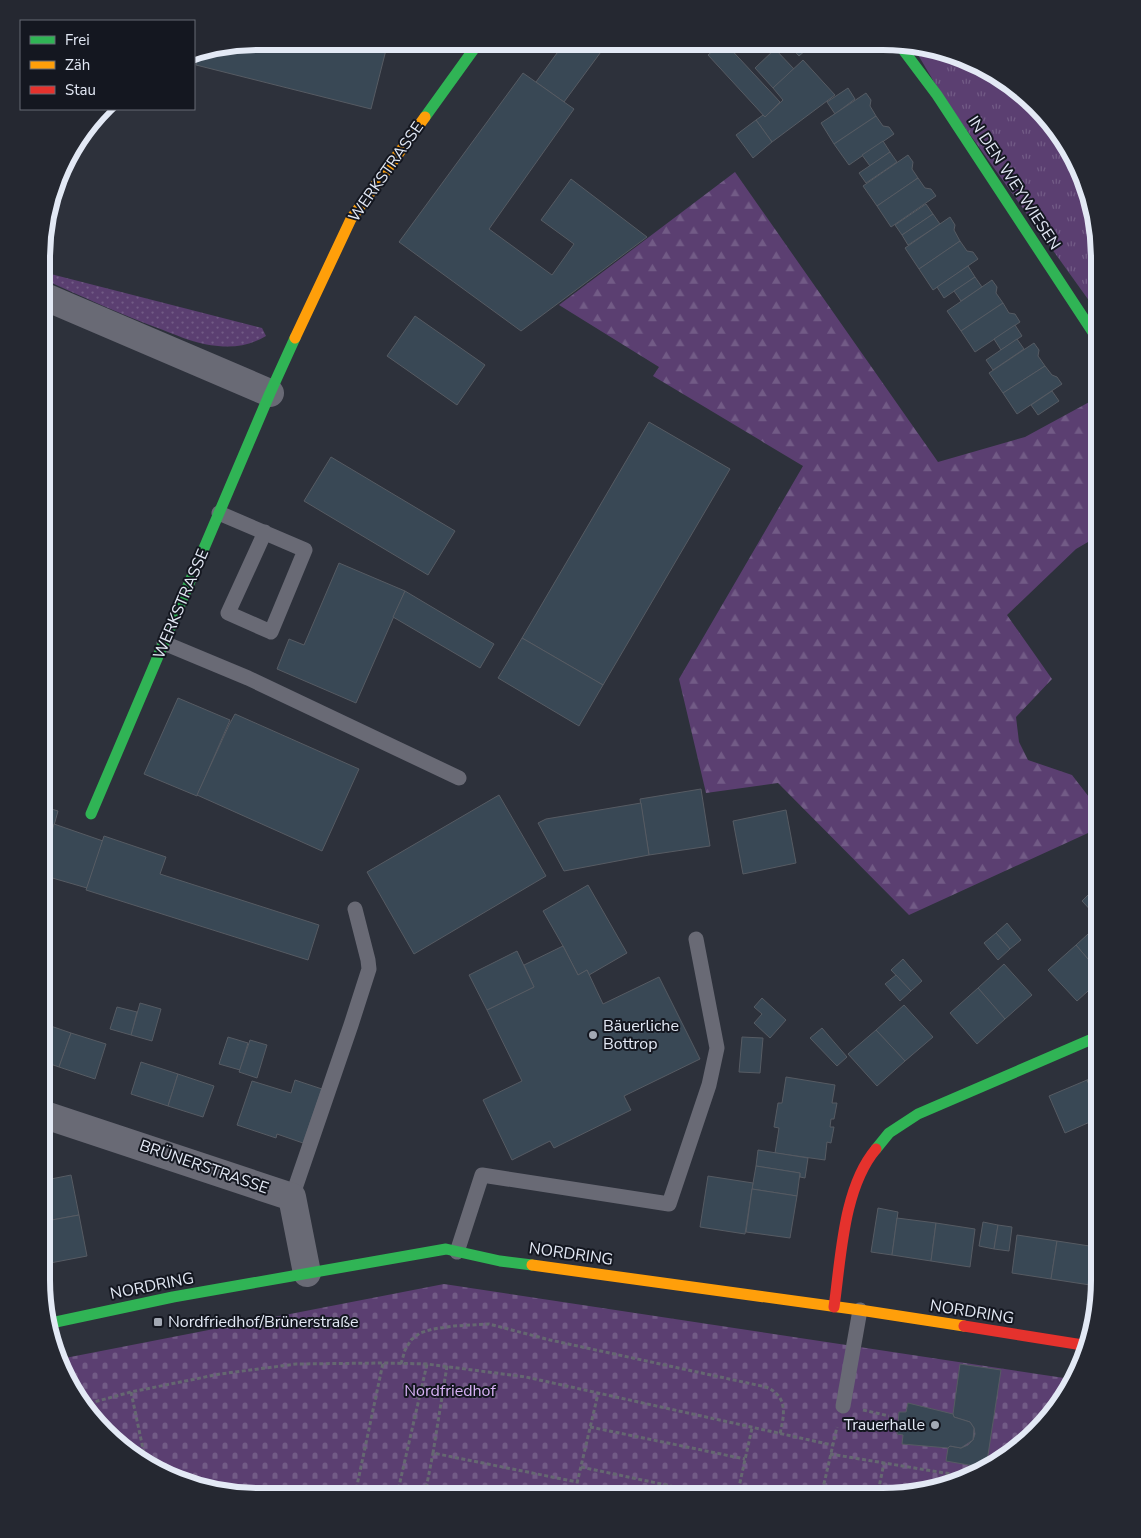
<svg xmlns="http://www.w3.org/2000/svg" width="1141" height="1538" viewBox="0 0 1141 1538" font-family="'Nunito Sans',sans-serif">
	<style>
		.grass { fill: url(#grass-dots) }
		.forest { fill: url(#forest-firs) }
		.cemetery { fill: url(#cemetery-stones) }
		.park { fill: url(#park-tufts) }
		.building { fill: #394855; stroke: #565b63 }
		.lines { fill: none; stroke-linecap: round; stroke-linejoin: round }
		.path { stroke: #656871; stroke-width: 3; stroke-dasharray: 4 2.5; stroke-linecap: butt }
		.lane { stroke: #696a75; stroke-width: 15 }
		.street { stroke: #696a75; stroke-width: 28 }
		.fast { stroke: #30b455; stroke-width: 11 }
		.slow { stroke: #ff9f0a; stroke-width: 11 }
		.jam { stroke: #e5322d; stroke-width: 11 }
		.poi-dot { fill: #a3a9b4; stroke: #141720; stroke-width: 2 }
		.labels { text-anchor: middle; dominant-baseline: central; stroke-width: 4; stroke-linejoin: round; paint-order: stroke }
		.street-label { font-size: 16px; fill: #e3e9f5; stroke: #141720 }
		.poi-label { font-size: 16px; fill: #e3e9f5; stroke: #141720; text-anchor: start }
		.park-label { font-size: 16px; fill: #d8b2f5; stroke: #141720 }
		.rim { fill: none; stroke: #e3e9f5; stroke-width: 6 }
	</style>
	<defs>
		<pattern id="grass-dots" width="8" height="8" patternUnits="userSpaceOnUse" patternTransform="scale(1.25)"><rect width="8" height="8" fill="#5b3f71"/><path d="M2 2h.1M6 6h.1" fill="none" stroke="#725b86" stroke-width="1.8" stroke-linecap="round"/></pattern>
		<pattern id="forest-firs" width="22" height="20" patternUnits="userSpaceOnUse" patternTransform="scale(1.25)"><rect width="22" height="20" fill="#5b3f71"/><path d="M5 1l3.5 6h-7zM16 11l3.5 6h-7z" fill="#725b86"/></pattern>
		<pattern id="cemetery-stones" width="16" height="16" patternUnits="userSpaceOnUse" patternTransform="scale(1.25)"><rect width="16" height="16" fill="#5b3f71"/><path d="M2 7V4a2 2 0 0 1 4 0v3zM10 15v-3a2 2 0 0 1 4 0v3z" fill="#725b86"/></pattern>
		<pattern id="park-tufts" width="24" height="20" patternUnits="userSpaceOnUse" patternTransform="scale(1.25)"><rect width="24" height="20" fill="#5b3f71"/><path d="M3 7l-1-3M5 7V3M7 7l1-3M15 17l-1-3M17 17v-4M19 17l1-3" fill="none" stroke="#725b86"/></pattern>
	</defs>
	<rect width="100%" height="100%" fill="#2d313b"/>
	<path class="grass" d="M43,272L262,328L266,336C251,345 235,348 218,346C199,345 181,337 163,330C122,315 83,297 43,279Z"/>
	<path class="forest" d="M735,172L938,462L1025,437L1093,400L1100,409V535L1076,549L1007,615L1052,679L1016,717L1019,742L1028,760L1072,775L1099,810V828L909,915L778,783L706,793L679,679L803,466L653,376L659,367L559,305Z"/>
	<path class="cemetery" d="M444,1284L1064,1378L1061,1403L1026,1443L979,1474L883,1497L230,1495L137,1460L95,1423L64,1376L60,1359Z"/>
	<path class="park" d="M911,43L1004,78L1046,115L1077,162L1100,258V316L943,97Z"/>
	<g class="building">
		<path d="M258,41L388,42L371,109L196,65L199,51Z"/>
		<path d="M565,42H603L606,45L564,102L536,82Z"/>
		<path d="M722,43H725L780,102L765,117L708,55Z"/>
		<path d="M787,43H814L799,56Z"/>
		<path d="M775,49L794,69L773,88L755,68Z"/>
		<path d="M803,60L835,95L772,142L756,120L763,115L765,117L783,100L773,88Z"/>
		<path d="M523,73L574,109L489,229L552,275L574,244L541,220L571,179L647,237L521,331L399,242Z"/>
		<path d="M848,88L855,99L835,114L827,102Z"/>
		<path d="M866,93L871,100L870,106L876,116L834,144L821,123Z"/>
		<path d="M876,116L883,126L889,127L894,134L849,165L834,144Z"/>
		<path d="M756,120L772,142L753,158L736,135Z"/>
		<path d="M883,141L890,152L870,166L862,155Z"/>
		<path d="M890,152L897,162L866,183L859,173Z"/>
		<path d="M908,155L913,162L912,169L918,178L877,206L863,186Z"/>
		<path d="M918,178L925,188L931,189L936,196L891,227L877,206Z"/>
		<path d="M926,204L933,214L902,235L895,225Z"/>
		<path d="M933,214L940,224L908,245L902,235Z"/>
		<path d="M950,217L955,225L954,230L960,241L919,269L905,248Z"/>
		<path d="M960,241L967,251L973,252L978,259L933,290L919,269Z"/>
		<path d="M968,266L975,277L944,298L937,287Z"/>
		<path d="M975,277L982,287L961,301L954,291Z"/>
		<path d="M992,280L997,287L996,293L1003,303L961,331L947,311Z"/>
		<path d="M1003,303L1009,313L1015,314L1020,322L975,352L961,331Z"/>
		<path d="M415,316L485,365L457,405L387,356Z"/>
		<path d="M1015,325L1022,336L1001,350L994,339Z"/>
		<path d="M1017,339L1024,349L993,370L986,360Z"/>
		<path d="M1034,343L1039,350L1038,356L1045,366L1003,393L989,373Z"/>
		<path d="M1045,366L1052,375L1057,377L1062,384L1017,414L1003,393Z"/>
		<path d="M1052,391L1059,401L1038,415L1031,405Z"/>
		<path d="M649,422L730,469L603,685L522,638Z"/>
		<path d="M331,457L455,531L428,575L304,501Z"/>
		<path d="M339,563L405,591L356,703L277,669L289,639L304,645Z"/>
		<path d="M405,591L494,644L480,668L393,617Z"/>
		<path d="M522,638L603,685L579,726L498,678Z"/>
		<path d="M178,698L230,720L197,796L144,774Z"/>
		<path d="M235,714L359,769L322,851L197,795L229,725Z"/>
		<path d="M701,789L710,846L649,855L640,799Z"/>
		<path d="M499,795L546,876L414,954L367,872Z"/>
		<path d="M641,803L649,855L564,871L538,823L546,819Z"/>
		<path d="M42,806L58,811L42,869Z"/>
		<path d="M786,810L796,863L743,874L733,821Z"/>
		<path d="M54,824L103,841L87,888L42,875V869Z"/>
		<path d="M104,836L166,857L160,874L319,925L308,960L86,890Z"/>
		<path d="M588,885L627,953L589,975L587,970L578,975L563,946L543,911Z"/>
		<path d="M1094,889L1099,896V915L1097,917L1082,901Z"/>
		<path d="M1007,923L1021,940L1010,949L996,933Z"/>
		<path d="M1099,924V972L1076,945Z"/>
		<path d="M996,933L1010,949L998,960L984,943Z"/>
		<path d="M1076,945L1099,972V981L1077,1001L1048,970Z"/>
		<path d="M563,946L578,975L587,970L603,1004L659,977L700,1059L624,1096L631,1110L554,1148L550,1141L512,1160L483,1100L522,1081L487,1010L534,987L524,965Z"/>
		<path d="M517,951L534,987L487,1010L469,975Z"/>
		<path d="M903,959L922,981L911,991L891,970Z"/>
		<path d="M1004,964L1032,995L1005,1019L978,988Z"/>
		<path d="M896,975L911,991L900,1001L885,984Z"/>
		<path d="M978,988L1005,1019L977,1044L950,1013Z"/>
		<path d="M762,998L786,1020L770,1038L754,1023L762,1014L754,1007Z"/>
		<path d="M140,1003L161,1009L152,1041L131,1035Z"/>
		<path d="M904,1005L933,1037L905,1061L876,1030Z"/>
		<path d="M117,1007L137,1012L131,1035L110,1029Z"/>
		<path d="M42,1023L71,1033L59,1067L42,1061Z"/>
		<path d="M822,1028L847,1057L837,1066L810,1038Z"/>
		<path d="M876,1030L905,1061L877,1086L848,1054Z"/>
		<path d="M71,1033L106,1044L95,1079L59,1067Z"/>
		<path d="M228,1037L248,1043L240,1070L219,1064Z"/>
		<path d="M742,1037L763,1038L760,1073L739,1072Z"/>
		<path d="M250,1040L267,1045L257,1078L239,1072Z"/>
		<path d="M141,1062L178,1074L168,1106L131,1094Z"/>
		<path d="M178,1074L214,1086L203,1117L168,1106Z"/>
		<path d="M1099,1075V1109L1087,1080Z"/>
		<path d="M786,1077L835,1085L832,1103H837L834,1119H831L830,1127H834L831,1143L827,1142L825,1160L775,1153L779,1128L774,1127L778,1103H782Z"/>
		<path d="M295,1080L322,1089L303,1143L277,1134L276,1138L237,1125L252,1081L291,1093Z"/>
		<path d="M1087,1080L1099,1109V1118L1065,1133L1049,1096Z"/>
		<path d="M758,1150L808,1158L805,1178L800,1177V1173L756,1166Z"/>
		<path d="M756,1166L800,1173L797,1196L752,1189Z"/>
		<path d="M71,1175L79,1215L41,1222V1181Z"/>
		<path d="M708,1176L753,1183L745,1234L700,1227Z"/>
		<path d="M752,1189L797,1196L790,1238L746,1232Z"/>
		<path d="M878,1208L898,1212L892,1255L871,1252Z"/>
		<path d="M79,1215L87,1256L45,1264L41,1242V1222Z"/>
		<path d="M897,1218L936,1223L931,1261L892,1255Z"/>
		<path d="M983,1222L998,1225L994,1249L979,1246Z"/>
		<path d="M936,1223L975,1229L970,1267L931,1261Z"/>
		<path d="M998,1225L1012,1227L1009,1251L994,1249Z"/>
		<path d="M1017,1235L1057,1241L1051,1279L1012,1273Z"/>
		<path d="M1057,1241L1096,1247L1090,1285L1051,1279Z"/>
		<path d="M960,1364L1001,1370L986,1468L946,1461L948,1448L950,1446L961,1448L968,1445L973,1440L975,1434L974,1428L970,1422L954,1417L953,1414Z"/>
		<path d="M908,1403L953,1414L954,1417L970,1422L974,1428L973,1440L961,1448L950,1446L948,1448L902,1444L903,1435L897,1434L899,1412H906Z"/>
	</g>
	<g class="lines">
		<g class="path">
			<path d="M401,1364L405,1350L411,1340L420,1333L433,1329L454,1326L489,1324L550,1340L766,1387C789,1397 784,1415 780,1434"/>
			<path d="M447,1366L433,1453L577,1482"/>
			<path d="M131,1392L146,1463"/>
			<path d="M83,1405L131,1392L220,1374L296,1364L383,1363L427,1364L526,1377L832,1445"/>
			<path d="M863,1410L889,1416"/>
			<path d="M590,1427L745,1459"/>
			<path d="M830,1454L969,1477"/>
			<path d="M581,1467L718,1496"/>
			<path d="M425,1494L433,1453"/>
			<path d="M355,1495L383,1363"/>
			<path d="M397,1495L427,1364"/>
			<path d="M574,1496L598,1394"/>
			<path d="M737,1496L752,1428"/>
			<path d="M821,1497L837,1427"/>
			<path d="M877,1497L884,1463"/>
		</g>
		<g class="lane">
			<path d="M219,513L305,550L271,632L228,613L265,532"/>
			<path d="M164,643L248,678L459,778"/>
			<path d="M292,1197L351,1025L369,969L368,960L355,909"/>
			<path d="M457,1252L482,1175L669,1204L709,1085L717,1048L696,939"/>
			<path d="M843,1406L860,1310"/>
		</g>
		<g class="street">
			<path d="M43,296L270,393"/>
			<path d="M42,1114L292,1197L307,1273"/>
		</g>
		<g class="fast">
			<path d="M898,43L937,95L1100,343"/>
			<path d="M425,117L479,42"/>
			<path d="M91,814L270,393L295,338"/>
			<path d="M876,1149L889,1133L918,1114L1099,1036"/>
			<path d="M51,1323L173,1297L446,1249L500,1261L532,1265"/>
		</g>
		<g class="slow">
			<path d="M295,338L351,219L425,117"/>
			<path d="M532,1265L860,1310L964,1326"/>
		</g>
		<g class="jam">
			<path d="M834,1307C841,1258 843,1188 876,1149"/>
			<path d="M964,1326L1089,1346"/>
		</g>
	</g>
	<g class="poi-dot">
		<circle cx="593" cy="1035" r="5"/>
		<rect x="153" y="1317" width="10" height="10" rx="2.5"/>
		<circle cx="935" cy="1425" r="5"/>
	</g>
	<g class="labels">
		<g class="street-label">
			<text transform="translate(386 172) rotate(-55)">WERKSTRASSE</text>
			<text transform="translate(1014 183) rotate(57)">IN DEN WEYWIESEN</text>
			<text transform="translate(181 604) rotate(-67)">WERKSTRASSE</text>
			<text transform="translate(204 1167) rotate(19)">BRÜNERSTRASSE</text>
			<text transform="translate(571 1254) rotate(8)">NORDRING</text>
			<text transform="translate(152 1286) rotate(-11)">NORDRING</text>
			<text transform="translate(972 1312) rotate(9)">NORDRING</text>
		</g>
		<g class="poi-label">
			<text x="603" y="1026">Bäuerliche<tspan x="603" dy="18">Bottrop</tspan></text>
			<text x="168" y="1322">Nordfriedhof/Brünerstraße</text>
			<text x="925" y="1425" text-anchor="end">Trauerhalle</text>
		</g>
		<g class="park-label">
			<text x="450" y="1391">Nordfriedhof</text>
		</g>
	</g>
	<path d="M0 0H1141V1538H0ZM258 50H883A208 208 0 0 1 1091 258V1280A208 208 0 0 1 883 1488H258A208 208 0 0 1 50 1280V258A208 208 0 0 1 258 50Z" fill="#252831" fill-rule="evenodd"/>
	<path class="rim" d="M258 50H883A208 208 0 0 1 1091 258V1280A208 208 0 0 1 883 1488H258A208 208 0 0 1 50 1280V258A208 208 0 0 1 258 50Z"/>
	<rect x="20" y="20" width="175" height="90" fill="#141720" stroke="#676b75"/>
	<rect x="30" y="36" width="25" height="8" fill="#30b455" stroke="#676b75"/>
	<text x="65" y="45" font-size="15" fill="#e3e9f5">Frei</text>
	<rect x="30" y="61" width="25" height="8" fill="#ff9f0a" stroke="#676b75"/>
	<text x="65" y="70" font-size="15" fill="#e3e9f5">Zäh</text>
	<rect x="30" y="86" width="25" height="8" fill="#e5322d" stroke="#676b75"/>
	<text x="65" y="95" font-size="15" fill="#e3e9f5">Stau</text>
</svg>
